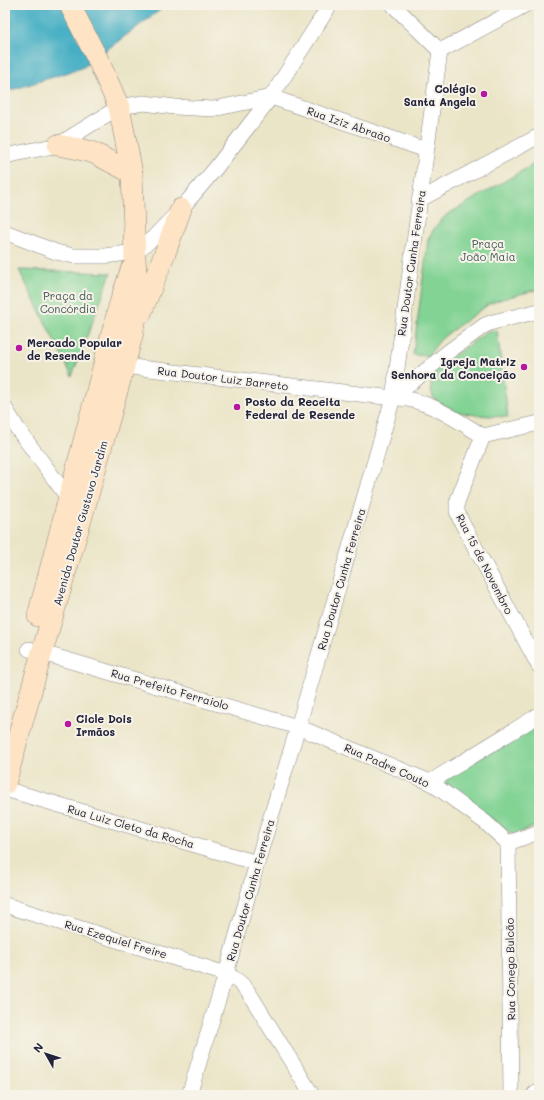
<svg xmlns="http://www.w3.org/2000/svg" width="544" height="1100" viewBox="0 0 544 1100" font-family="Mali,sans-serif">
	<style>
		.green { fill: #82d394; stroke: #527a68 }
		.water { fill: #45afc4; stroke: #346880 }
		.lines { fill: none; stroke-linecap: round; stroke-linejoin: round }
		.minor-casing { stroke: #868482; stroke-width: 16 }
		.tertiary-casing { stroke: #868482; stroke-width: 20 }
		.secondary-casing { stroke: #868482; stroke-width: 22 }
		.minor { stroke: #fff; stroke-width: 15 }
		.tertiary { stroke: #fff; stroke-width: 18 }
		.secondary { stroke: #fee4c5; stroke-width: 21 }
		.poi-dot { fill: #b5179e; stroke: #f7f3e8; stroke-width: 1.5 }
		.labels { text-anchor: middle; dominant-baseline: central; stroke-width: 4; stroke-linejoin: round; paint-order: stroke }
		.poi-label { font-size: 11px; font-weight: bold; fill: #22223b; stroke: #f7f3e8; text-anchor: start }
		.street-label { font-size: 11px; fill: #22223b; stroke: #f7f3e8 }
		.park-label { font-size: 11px; fill: #3f5756; stroke: #f7f3e8 }
	</style>
	<rect width="100%" height="100%" fill="#f7f3e8"/>
	<filter id="ink" filterUnits="userSpaceOnUse"><feTurbulence type="fractalNoise" baseFrequency=".025" numOctaves="2"/><feDisplacementMap in="SourceGraphic" scale="8" xChannelSelector="R" yChannelSelector="G"/><feConvolveMatrix kernelMatrix="1 2 1 2 8 2 1 2 1" color-interpolation-filters="sRGB"/></filter>
	<filter id="wash" filterUnits="userSpaceOnUse"><feTurbulence type="fractalNoise" baseFrequency=".012" numOctaves="4" result="noise"/><feDisplacementMap in="SourceGraphic" scale="16" xChannelSelector="R" yChannelSelector="G"/><feGaussianBlur stdDeviation="0.9" result="paint"/><feColorMatrix in="noise" values="0 0 0 0 0 0 0 0 0 0 0 0 0 0 0 0 0 1.4 0 .05"/><feComposite in="paint" operator="in"/></filter>
	<g filter="url(#wash)">
		<rect width="100%" height="100%" fill="#ebe5c8"/>
		<g class="green">
			<path d="M539,161V289L502,299L489,304L451,331L440,340L428,356L413,355L428,240C433,229 438,222 448,214Z"/>
			<path d="M20,270L111,273L72,376L19,270Z"/>
			<path d="M497,330L508,417L476,415L457,412L437,402L433,397L431,390V381L439,366L487,332Z"/>
			<path d="M539,720V825L513,835L443,781Z"/>
		</g>
		<path class="water" d="M5,5H167L82,68L5,92Z"/>
	</g>
	<g filter="url(#ink)">
		<g class="lines">
			<g class="minor-casing">
				<g id="minor">
					<path d="M393,5L440,51"/>
					<path d="M440,51L525,5"/>
					<path d="M271,97L426,150"/>
					<path d="M5,156L58,145L119,107L144,103L175,107L213,109L271,97"/>
					<path d="M419,200L539,136"/>
					<path d="M5,232L56,252L74,256H105L135,252L152,239L181,209L215,169L271,97L330,5"/>
					<path d="M124,366L393,398C423,396 458,421 483,436L539,423"/>
					<path d="M393,398L448,352L485,325L493,322L539,311"/>
					<path d="M5,408L17,428L69,499L75,501"/>
					<path d="M483,436L457,502V511L461,521L539,666"/>
					<path d="M29,649L298,727L430,782L485,822L508,843"/>
					<path d="M430,782L539,715"/>
					<path d="M5,789L257,863"/>
					<path d="M508,843L511,1095"/>
					<path d="M508,843L539,832"/>
					<path d="M5,905L226,974C237,979 242,984 249,993L312,1095"/>
					<path d="M189,1095L226,974L257,863L298,727L393,398L440,51"/>
				</g>
			</g>
			<g class="tertiary-casing">
				<path id="tertiary" d="M536,1095L539,1093"/>
			</g>
			<g class="secondary-casing">
				<g id="secondary">
					<path d="M58,145L79,149L94,153L132,173"/>
					<path d="M141,313L165,253L181,209"/>
					<path d="M38,616L120,303L131,270"/>
					<path d="M5,784L42,652L85,506L124,366L133,332L137,291L135,259L132,173L119,107L99,62L70,5"/>
				</g>
			</g>
			<use href="#minor" class="minor"/>
			<use href="#tertiary" class="tertiary"/>
			<use href="#secondary" class="secondary"/>
		</g>
	</g>
	<g class="poi-dot">
		<circle cx="484" cy="94" r="4"/>
		<circle cx="19" cy="348" r="4"/>
		<circle cx="524" cy="367" r="4"/>
		<circle cx="237" cy="407" r="4"/>
		<circle cx="68" cy="724" r="4"/>
	</g>
	<g class="labels">
		<g class="poi-label">
			<text x="476" y="88" text-anchor="end">Colégio<tspan x="476" dy="13">Santa Angela</tspan></text>
			<text x="27" y="342">Mercado Popular<tspan x="27" dy="13">de Resende</tspan></text>
			<text x="516" y="361" text-anchor="end">Igreja Matriz<tspan x="516" dy="13">Senhora da Conceição</tspan></text>
			<text x="245" y="401">Posto da Receita<tspan x="245" dy="13">Federal de Resende</tspan></text>
			<text x="76" y="718">Cicle Dois<tspan x="76" dy="13">Irmãos</tspan></text>
		</g>
		<g class="street-label">
			<text transform="translate(349 124) rotate(19)">Rua Iziz Abraão</text>
			<text transform="translate(411 263) rotate(-82)">Rua Doutor Cunha Ferreira</text>
			<text transform="translate(223 378) rotate(7)">Rua Doutor Luiz Barreto</text>
			<text transform="translate(80 523) rotate(-74)">Avenida Doutor Gustavo Jardim</text>
			<text transform="translate(485 564) rotate(63)">Rua 15 de Novembro</text>
			<text transform="translate(341 579) rotate(-74)">Rua Doutor Cunha Ferreira</text>
			<text transform="translate(170 689) rotate(16)">Rua Prefeito Ferraiolo</text>
			<text transform="translate(387 765) rotate(24)">Rua Padre Couto</text>
			<text transform="translate(131 826) rotate(16)">Rua Luiz Cleto da Rocha</text>
			<text transform="translate(250 890) rotate(-74)">Rua Doutor Cunha Ferreira</text>
			<text transform="translate(116 939) rotate(17)">Rua Ezequiel Freire</text>
			<text transform="translate(510 969) rotate(-91)">Rua Conego Bulcão</text>
		</g>
		<g class="park-label">
			<text x="488" y="243">Praça<tspan x="488" dy="13">João Maia</tspan></text>
			<text x="68" y="295">Praça da<tspan x="68" dy="13">Concórdia</tspan></text>
		</g>
	</g>
	<rect width="544" height="1100" fill="none" stroke="#f7f3e8" stroke-width="20"/>
	<g transform="translate(46 1054) rotate(309)" stroke="#f7f3e8" stroke-width="3" paint-order="stroke">
	<path d="M0-3L7 15L0 10L-7 15Z" fill="#22223b"/>
	<text y="-6" font-size="11" font-weight="bold" text-anchor="middle" fill="#22223b">N</text>
	</g>
</svg>
